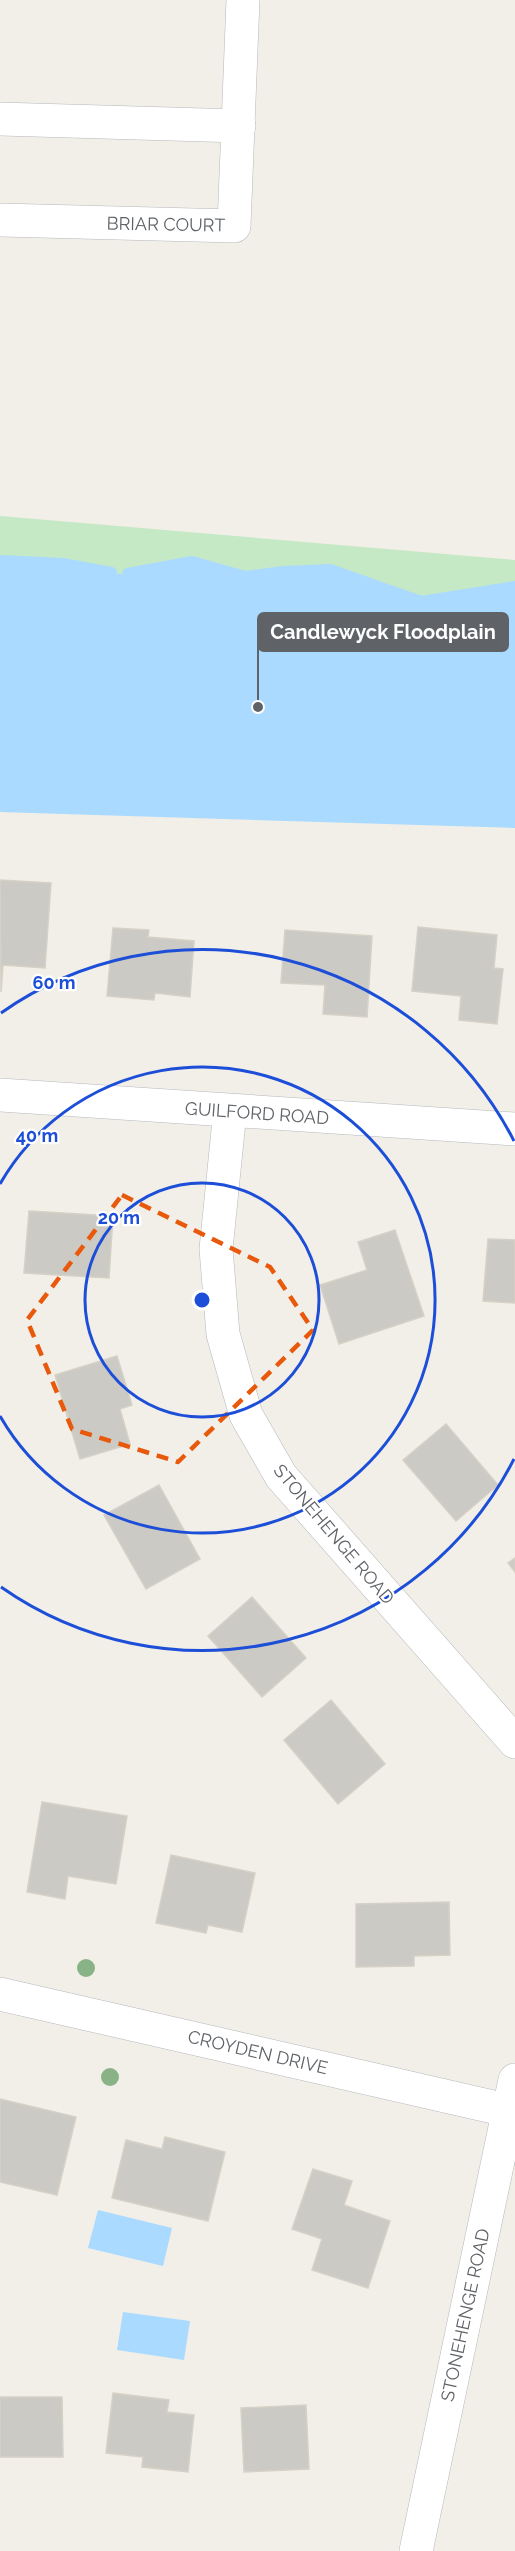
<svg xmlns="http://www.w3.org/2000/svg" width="515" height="2551" viewBox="0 0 515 2551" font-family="Raleway,sans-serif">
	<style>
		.green { fill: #c5e8c5 }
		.water { fill: #aadaff }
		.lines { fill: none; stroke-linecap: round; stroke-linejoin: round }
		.stream { stroke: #aadaff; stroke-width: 12 }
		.building { fill: #cccac5; stroke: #d6d1c6; stroke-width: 1.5 }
		.minor-casing { stroke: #b5b8bc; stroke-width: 34 }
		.minor { stroke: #fff; stroke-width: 33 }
		.tree { fill: #89b387 }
		.marked { fill: none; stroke: #e8590c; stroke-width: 4.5; stroke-dasharray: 12 8; stroke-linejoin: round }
		.ring { fill: none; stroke: #1d4ed8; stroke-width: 3 }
		.labels { text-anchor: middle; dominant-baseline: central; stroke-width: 4.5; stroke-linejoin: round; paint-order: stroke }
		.street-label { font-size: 18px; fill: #5f6368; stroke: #fff }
		.centre { fill: #1d4ed8; stroke: #fff; stroke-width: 3 }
		.ring-label { font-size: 18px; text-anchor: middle; font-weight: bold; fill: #1d4ed8; stroke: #fff; stroke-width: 4.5; stroke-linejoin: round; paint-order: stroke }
		.leader { fill: none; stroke: #5f6368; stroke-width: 2 }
		.callout-dot { fill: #5f6368; stroke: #fff; stroke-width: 2 }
		.callout { fill: #5f6368; stroke: #5f6368; stroke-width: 2 }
		.callout-label { font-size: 20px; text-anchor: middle; font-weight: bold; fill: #fff }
	</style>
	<rect width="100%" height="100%" fill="#f1efe8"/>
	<path class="green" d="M0,516L515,560V587L421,602L330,570L284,572L245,577L191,562L127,575L63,564L0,561Z"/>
	<g class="water">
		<path d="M0,561L63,564L127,575L192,562L245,577L284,572L330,570L421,602L515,587V828L0,812Z"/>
		<path d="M98,2210L172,2228L163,2266L88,2248Z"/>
		<path d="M123,2312L190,2321L184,2360L117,2350Z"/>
	</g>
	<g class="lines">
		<g class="stream">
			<path d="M0,561L63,564L111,573"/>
			<path d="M128,574L192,562L245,577L284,572L330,570L421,602L515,587"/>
		</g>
	</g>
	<g class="building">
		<path d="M0,880L51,883L45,968L3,965L1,992Z"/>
		<path d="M418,927L497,935L494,968L503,969L497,1024L459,1020L461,996L412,991Z"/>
		<path d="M113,928L149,930L148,937L194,941L190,997L155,993L154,1000L107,996Z"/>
		<path d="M285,930L372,936L367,1017L323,1014L325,985L281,983Z"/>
		<path d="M29,1211L113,1216L109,1278L24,1273Z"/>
		<path d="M395,1230L424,1316L339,1344L320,1285L367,1270L358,1242Z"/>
		<path d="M488,1239L515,1240V1303L483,1301Z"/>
		<path d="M117,1356L132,1405L120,1409L130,1444L80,1459L55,1375Z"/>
		<path d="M446,1424L498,1485L456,1521L403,1460Z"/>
		<path d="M159,1485L200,1559L146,1589L104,1515Z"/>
		<path d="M515,1558V1572L508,1563Z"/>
		<path d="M252,1597L306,1658L262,1697L208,1636Z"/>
		<path d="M331,1700L385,1764L338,1804L284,1740Z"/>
		<path d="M42,1802L127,1816L116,1884L68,1876L65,1899L27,1892Z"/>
		<path d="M171,1855L255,1873L242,1932L208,1925L206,1933L156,1923Z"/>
		<path d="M449,1902L450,1955L414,1956V1966L356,1967V1904Z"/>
		<path d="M0,2099L76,2117L57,2195L0,2182Z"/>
		<path d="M165,2137L225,2152L208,2221L112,2198L126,2140L162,2149Z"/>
		<path d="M313,2169L352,2181L344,2205L390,2221L368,2288L312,2270L322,2239L292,2229Z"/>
		<path d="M113,2393L169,2400L167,2412L194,2415L188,2472L142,2467L143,2457L106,2453Z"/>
		<path d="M0,2397H62L63,2457H0Z"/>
		<path d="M306,2405L309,2469L244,2472L241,2408Z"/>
	</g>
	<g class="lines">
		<g class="minor-casing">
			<g id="minor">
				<path d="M0,119L239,126"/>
				<path d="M0,220L234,226L243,0"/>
				<path d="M0,1095L515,1129"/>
				<path d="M230,1111L216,1249L223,1334L246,1415L281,1476L515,1742"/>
				<path d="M0,1994L515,2112"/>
				<path d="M416,2551L515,2080"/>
			</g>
		</g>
		<use href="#minor" class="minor"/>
	</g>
	<g class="tree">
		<circle cx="86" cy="1968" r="9"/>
		<circle cx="110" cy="2077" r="9"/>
	</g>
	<path class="marked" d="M122,1195L270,1267L313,1330L178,1462L72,1429L27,1320Z"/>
	<g class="ring">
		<circle cx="202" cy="1300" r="117"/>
		<path d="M0 1184A233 233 0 1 1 0 1416"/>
		<path d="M514 1459A350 350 0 0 1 1 1587M1 1013A350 350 0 0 1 514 1141"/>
	</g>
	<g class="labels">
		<g class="street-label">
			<text transform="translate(166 224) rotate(1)">BRIAR COURT</text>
			<text transform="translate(257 1113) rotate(4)">GUILFORD ROAD</text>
			<text transform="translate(334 1534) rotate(50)">STONEHENGE ROAD</text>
			<text transform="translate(258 2052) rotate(13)">CROYDEN DRIVE</text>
			<text transform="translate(465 2315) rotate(-78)">STONEHENGE ROAD</text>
		</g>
	</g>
	<circle cx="202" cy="1300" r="9" class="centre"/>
	<g class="ring-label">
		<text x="54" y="989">60 m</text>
		<text x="37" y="1142">40 m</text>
		<text x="119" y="1224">20 m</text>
	</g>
	<path class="leader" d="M258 707L258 632"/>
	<circle class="callout-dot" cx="258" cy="707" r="6"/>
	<rect class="callout" x="258" y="613" width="250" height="38" rx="6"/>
	<g class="callout-label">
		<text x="383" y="639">Candlewyck Floodplain</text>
	</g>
</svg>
